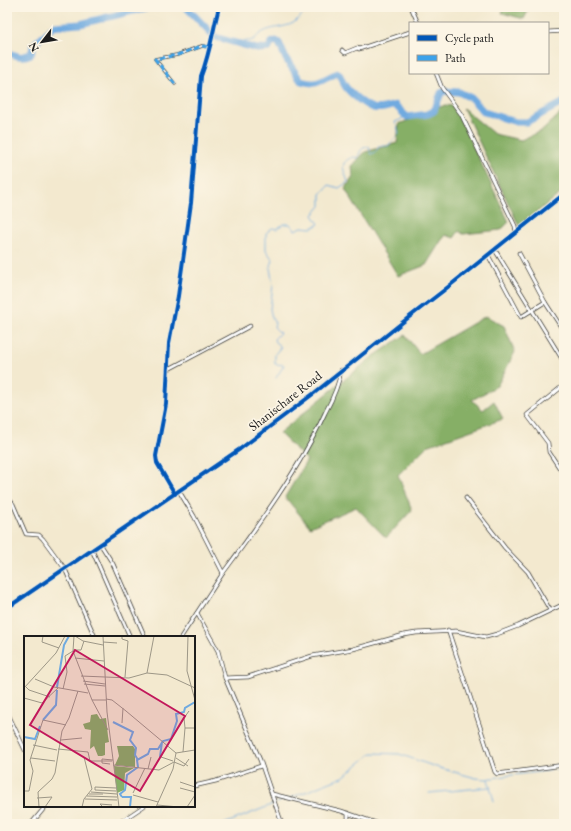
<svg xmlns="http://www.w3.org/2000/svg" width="571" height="831" viewBox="0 0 571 831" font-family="'EB Garamond',serif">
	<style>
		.forest { fill: #86af66; stroke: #516641 }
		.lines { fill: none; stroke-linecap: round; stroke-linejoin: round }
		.stream { stroke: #6faae0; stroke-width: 1 }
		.river { stroke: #6faae0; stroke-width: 7 }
		.pedestrian-casing { stroke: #3c3b37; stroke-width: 3.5 }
		.minor-casing { stroke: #3c3b37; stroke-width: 4.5 }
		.tertiary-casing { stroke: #3c3b37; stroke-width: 5 }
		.pedestrian { stroke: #fff; stroke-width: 2 }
		.minor { stroke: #fff; stroke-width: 3 }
		.tertiary { stroke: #fff; stroke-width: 3.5 }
		.quiet { stroke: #3da2ea; stroke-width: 3; stroke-dasharray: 6 3; stroke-linecap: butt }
		.cycleway-casing { stroke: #fcf5e5; stroke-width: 6 }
		.cycleway { stroke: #0057b8; stroke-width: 4 }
		.labels { text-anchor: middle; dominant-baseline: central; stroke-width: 3.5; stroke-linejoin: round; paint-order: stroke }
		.street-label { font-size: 13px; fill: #1c1c1c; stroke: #fcf5e5 }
		.inset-river { fill: none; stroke: #6faae0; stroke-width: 2 }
		.inset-road { fill: none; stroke: #9d9787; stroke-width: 1 }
		.view { fill: #c2185b; fill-opacity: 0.15; stroke: #c2185b; stroke-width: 2 }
		.inset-edge { fill: none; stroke: #1c1c1c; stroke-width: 2 }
	</style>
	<rect width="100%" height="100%" fill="#fcf5e5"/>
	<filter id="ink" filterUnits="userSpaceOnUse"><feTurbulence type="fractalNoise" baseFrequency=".025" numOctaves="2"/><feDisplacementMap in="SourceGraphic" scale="8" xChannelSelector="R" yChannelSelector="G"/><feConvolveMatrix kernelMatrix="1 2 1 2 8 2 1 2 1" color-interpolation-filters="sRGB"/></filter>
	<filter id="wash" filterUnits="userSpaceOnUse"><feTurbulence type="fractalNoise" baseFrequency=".012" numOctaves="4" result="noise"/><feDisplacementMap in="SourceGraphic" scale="16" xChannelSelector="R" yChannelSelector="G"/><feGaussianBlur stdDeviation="0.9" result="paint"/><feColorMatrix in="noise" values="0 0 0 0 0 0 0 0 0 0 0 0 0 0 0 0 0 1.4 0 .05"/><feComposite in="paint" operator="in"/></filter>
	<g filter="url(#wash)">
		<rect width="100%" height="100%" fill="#f3e9cf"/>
		<g class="forest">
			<path d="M504,7H526L528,11L524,19L502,13Z"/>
			<path d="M445,105L452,106L462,123L509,222L501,230L463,234L459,231L454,238L446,235L441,241L426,265L398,276L345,189L353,177L352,166L365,152L397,143L399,124Z"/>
			<path d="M463,108L494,134L521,140L543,130L564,110V191L519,226Z"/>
			<path d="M486,316L504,326L515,352L497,386L472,400L483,410L494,401L503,419L427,446L398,475L412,510L386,538L356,507L310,527L285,497L307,460L279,433L371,358L405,335L420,354Z"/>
		</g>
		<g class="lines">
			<g class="stream">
				<path d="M227,41C236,39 245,43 253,40C256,38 259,34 263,32C272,27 284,28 293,23C300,19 304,12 309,7"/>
				<path d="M276,378L284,365L275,364V354L281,347L275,342L274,339L280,333L274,327L275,323L272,318L270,309L273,285L270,268L273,260L266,250V233L272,228L277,229L283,224H290L295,230L302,227L312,228L319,224L313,215L321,206V194L329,185L339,188L348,182C344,169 338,163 353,157L358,158C360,151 361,147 369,147L371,154L376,152L379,146H388C396,134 403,140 395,122L402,119L403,114"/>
				<path d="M488,779L494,801"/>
				<path d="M429,793L490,787"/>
				<path d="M290,798L343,777L372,753L399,754L436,767L476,778L486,779L512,775L564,769"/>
				<path d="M277,803L287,799"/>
				<path d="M224,824L274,804"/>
			</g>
			<g class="river">
				<path d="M186,7L215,37L257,49L269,48L271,43L276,41L279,43L286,59L301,81C321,87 322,78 338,73C342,77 341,80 344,84C347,91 365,106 373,108C380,110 388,107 395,105L407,117L428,114L434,111L441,93L444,91L459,92L471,98L484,112L516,122H527L564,102"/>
				<path d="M7,51C15,57 22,58 31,54L34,44L54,26L80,24L149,7"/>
			</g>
		</g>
	</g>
	<g filter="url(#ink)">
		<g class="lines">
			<g class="pedestrian-casing">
				<path id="pedestrian" d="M175,84L155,59L177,55L202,46L209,47"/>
			</g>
			<g class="minor-casing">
				<g id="minor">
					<path d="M411,7L418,23"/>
					<path d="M548,32L564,31"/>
					<path d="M342,50L345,53L357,48L359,49L410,32"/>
					<path d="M436,73L442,88L461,114L515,226L516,233"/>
					<path d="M495,250L564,362"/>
					<path d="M488,255L521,317L545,302L519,253"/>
					<path d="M545,302L563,330"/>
					<path d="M169,369L250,326"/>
					<path d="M564,385L527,415L548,443L549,452L564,475"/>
					<path d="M179,491L194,516L223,573C259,524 300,468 325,413C332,400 339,385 341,370"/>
					<path d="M175,494L157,463L156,456L166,404L169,343L178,296L191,203L201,76C210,53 213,30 219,7"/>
					<path d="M7,496L13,504L26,534L39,535L43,539L65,569L95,637"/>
					<path d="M466,498L505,548L528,572L550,610"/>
					<path d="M101,545L113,564L145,637"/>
					<path d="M92,550L130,637"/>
					<path d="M197,613L218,651L225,678L260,760L282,824"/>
					<path d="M448,630L495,772L497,774L564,765"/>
					<path d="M181,637L223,573"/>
					<path d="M225,678L248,677L312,656L353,649L404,635L416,633L456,631L486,637L497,634L518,626L564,604"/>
					<path d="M7,712L25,750"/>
					<path d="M194,786L216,781L261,766"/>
					<path d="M272,794L341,811L379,824"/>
					<path d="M348,813V824"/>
					<path d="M31,824L46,806"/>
					<path d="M117,824L144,806"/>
				</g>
			</g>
			<g class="tertiary-casing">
				<path id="tertiary" d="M7,608L240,449L313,394L408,318L443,291L564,194"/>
			</g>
			<use href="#pedestrian" class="pedestrian"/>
			<use href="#minor" class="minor"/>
			<use href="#tertiary" class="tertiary"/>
			<path class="quiet" d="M175,84L155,59L177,55L202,46L209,47"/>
			<g class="cycleway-casing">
				<g id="cycleway">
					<path d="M175,494L157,463L156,456L166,404L169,343L178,296L191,203L201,76C210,53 213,30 219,7"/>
					<path d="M7,608L240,449L313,394L408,318L443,291L564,194"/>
				</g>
			</g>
			<use href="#cycleway" class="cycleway"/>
		</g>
	</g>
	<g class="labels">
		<g class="street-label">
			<text transform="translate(285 401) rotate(-38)">Shanischare Road</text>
		</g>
	</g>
	<g transform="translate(24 636)">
		<rect width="171" height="171" fill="#f3e9cf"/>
		<path d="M73,78L76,83L82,82L84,100L85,106L81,107V119L78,120H74L70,110L66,113L67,94L61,93L59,88L66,86L67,79ZM93,110H109L111,113V131L91,129L95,120ZM90,130L110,132L101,137L100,154L93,157Z" fill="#86af66"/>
		<path class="inset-river" d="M33,51L40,9L45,0M19,84L32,69L33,54M89,86L109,96L106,104L112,112L111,119L114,124M0,101L11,103L16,90M136,121L138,106M98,161L96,158L101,154L103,139L114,131L113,124L124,118L126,113H134L139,105L147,103L153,85L152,78L160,76L161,72L171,66M98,161H107L106,171"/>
		<path class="inset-road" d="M19,0L18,6L35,12M50,0L49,15L68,64M51,0L59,5L79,9M79,0L83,76L95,171M98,0V3L104,5L101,41M130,0L123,37L143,39L171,52M164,0L163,35L171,64M79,6L93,7M49,14H57L60,5M51,22L80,25M57,40L105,42L123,37M11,43L30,51L64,57M59,45L81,48M60,48L81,50M2,51L5,54L26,61M0,52L32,17L41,0M39,53L43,36L41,20L49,15M0,62L18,67L34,52M82,63L88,64L102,75L152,117L149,133L132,171M82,64H68L84,94M98,87L99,72M161,92L160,82L165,75M37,104L58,102M9,109L33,114M34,113L64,116L66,125H88M159,116L161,92H171M152,117L171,114M137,121L149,125M7,122L31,125M152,122L164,130M150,126L160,130L165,123M86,128L78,127V123L89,124M89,129L135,134L150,126M124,133L127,121M156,146L171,151M92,152L71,151V154L92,155M156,152L171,156M0,155H5L9,135L6,124L19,84L42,89M67,156L93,158M109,157L121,132M65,158H79M109,159L134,166M63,160L93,161M13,162L28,161L21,171M61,163L93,164M133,169L155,171M15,171L14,156L28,143L31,137L38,95L45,82L54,55M58,171L60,163L68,153L60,121M79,171L76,168L88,169M163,171L171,159"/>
		<path class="view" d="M51,14L161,80L116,155L6,89Z"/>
		<rect width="171" height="171" class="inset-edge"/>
	</g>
	<rect width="571" height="831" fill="none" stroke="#fcf5e5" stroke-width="24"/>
	<rect x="409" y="22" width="140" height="52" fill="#fcf5e5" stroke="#a29e95"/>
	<rect x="417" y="35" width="20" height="6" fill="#0057b8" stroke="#a29e95"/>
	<text x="445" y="42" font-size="12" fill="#1c1c1c">Cycle path</text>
	<rect x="417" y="55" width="20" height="6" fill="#3da2ea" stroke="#a29e95"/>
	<text x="445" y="62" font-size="12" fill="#1c1c1c">Path</text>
	<g transform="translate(42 42) rotate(239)" stroke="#fcf5e5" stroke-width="3" paint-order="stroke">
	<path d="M0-3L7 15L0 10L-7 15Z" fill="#1c1c1c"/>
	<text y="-6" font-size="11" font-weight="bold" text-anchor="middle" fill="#1c1c1c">N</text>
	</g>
</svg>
